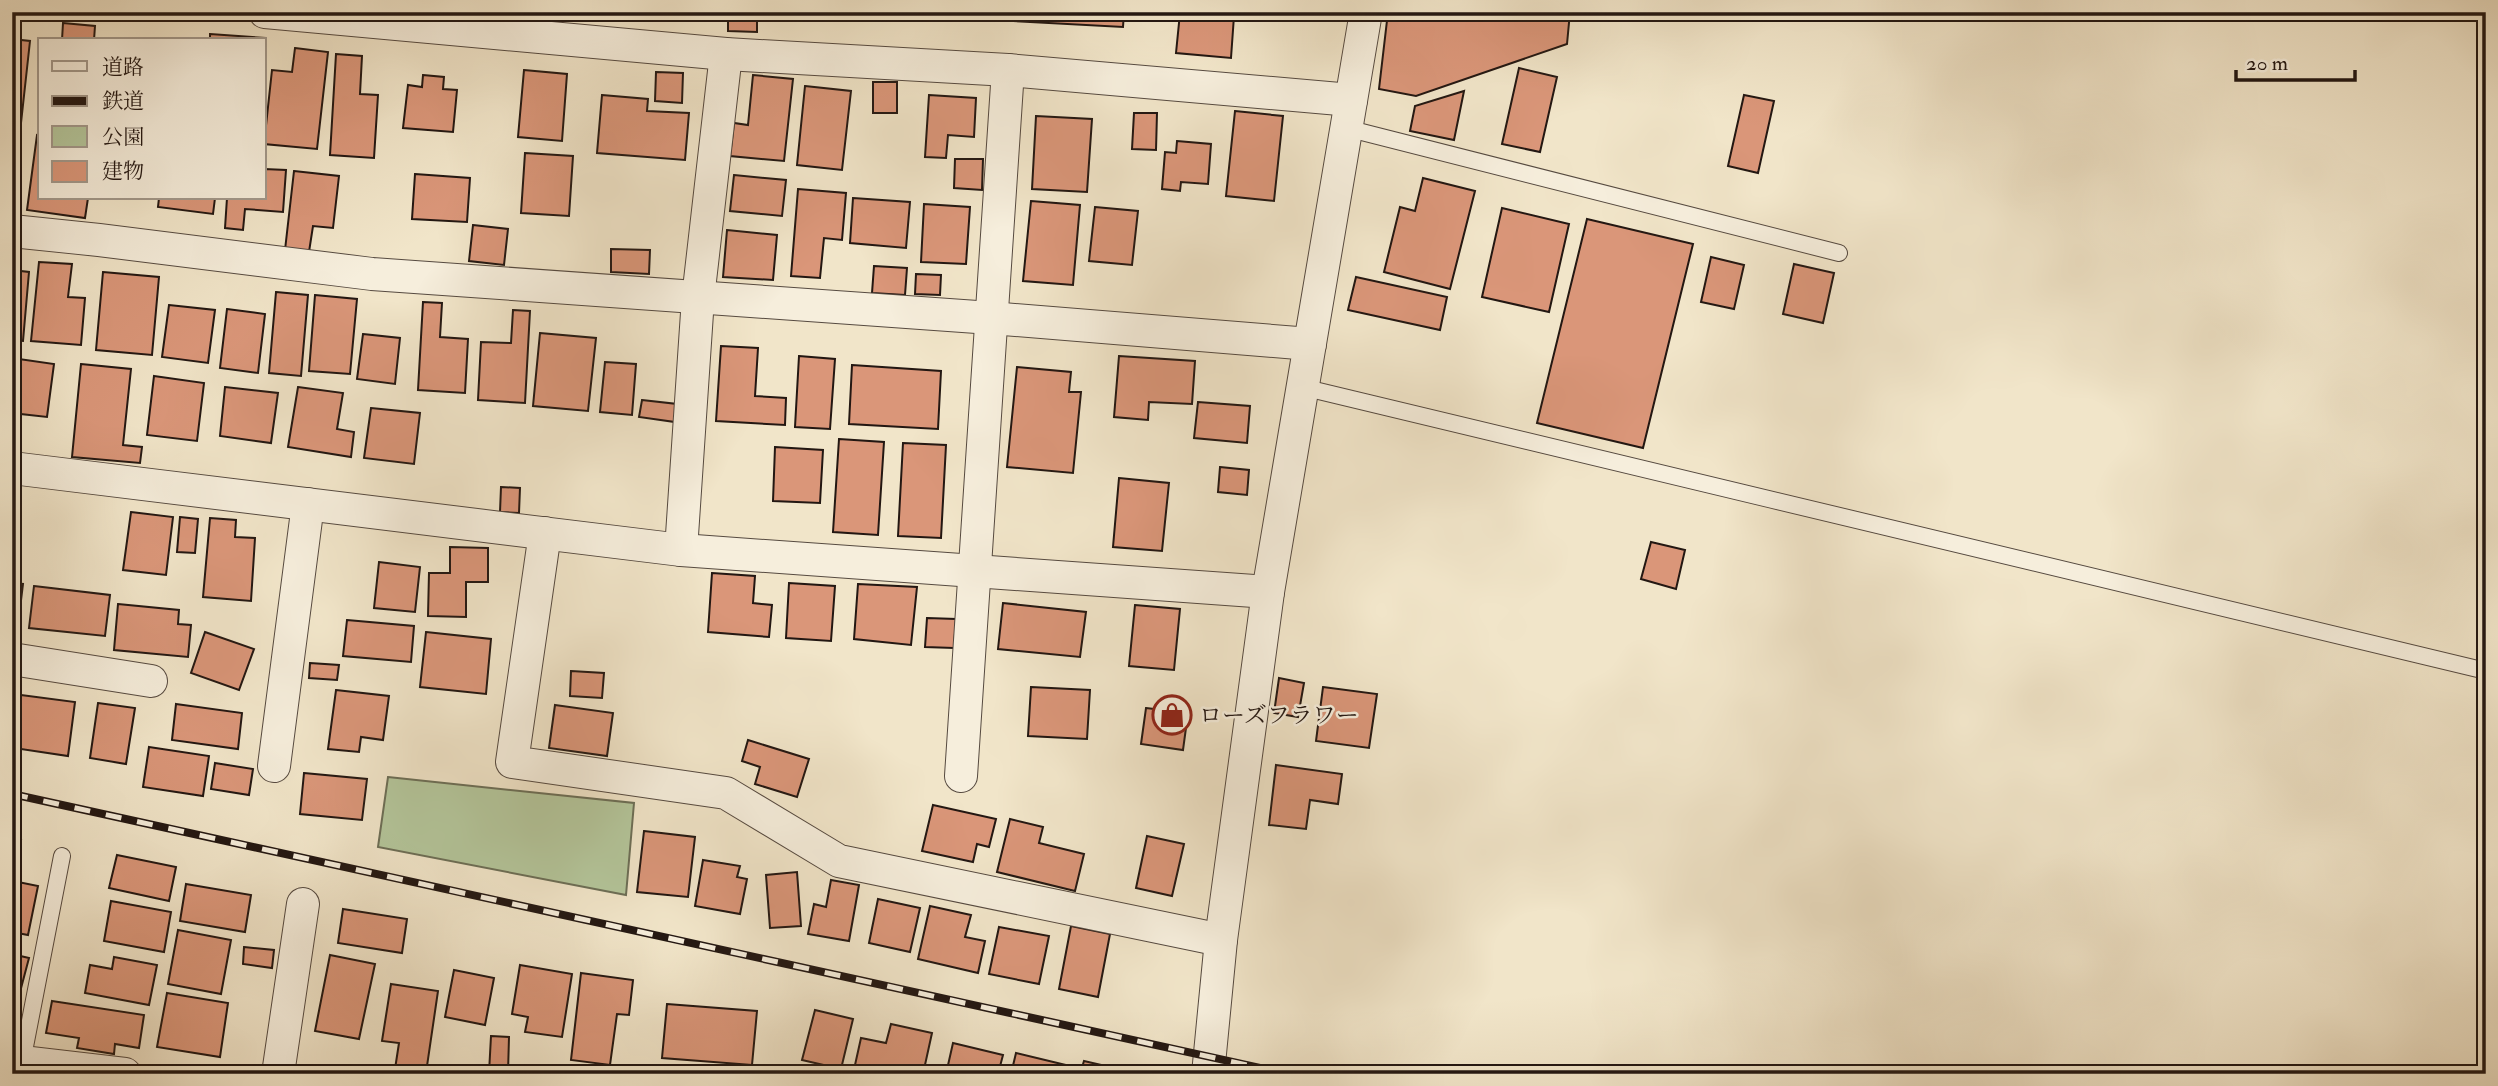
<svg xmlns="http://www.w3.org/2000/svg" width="2498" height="1086" viewBox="0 0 2498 1086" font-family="'IM FELL Double Pica','Noto Serif JP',serif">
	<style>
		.green { fill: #b4c69b; stroke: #6c6e56; stroke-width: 2 }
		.building { fill: #da9679; stroke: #231712; stroke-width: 2 }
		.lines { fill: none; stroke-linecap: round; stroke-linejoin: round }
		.service-casing { stroke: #564a40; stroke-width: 18 }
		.minor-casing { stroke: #564a40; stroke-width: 34 }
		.service { stroke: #f6eedc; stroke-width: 16 }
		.minor { stroke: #f6eedc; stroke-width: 32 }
		.rail-casing { stroke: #231712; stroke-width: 8 }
		.rail { stroke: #f6eedc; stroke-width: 5; stroke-dasharray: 16; stroke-linecap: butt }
		.labels { text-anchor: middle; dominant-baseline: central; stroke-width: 5; stroke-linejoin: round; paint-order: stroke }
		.poi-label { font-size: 23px; fill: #231712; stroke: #f6eedc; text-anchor: start }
	</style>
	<rect width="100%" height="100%" fill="#f1e5c9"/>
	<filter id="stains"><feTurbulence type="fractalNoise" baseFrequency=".00286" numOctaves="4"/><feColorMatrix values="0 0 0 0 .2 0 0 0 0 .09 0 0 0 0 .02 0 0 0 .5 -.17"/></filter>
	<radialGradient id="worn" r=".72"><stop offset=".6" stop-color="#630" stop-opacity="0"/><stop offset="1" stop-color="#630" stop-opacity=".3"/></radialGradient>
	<path class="green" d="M388,777L634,803L626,895L378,847Z"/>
	<g class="building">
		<path d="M505,12H551L550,19L504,16Z"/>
		<path d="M592,12H657V15Z"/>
		<path d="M728,12H757V32L728,31Z"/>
		<path d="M995,12H1124L1123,27L994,20Z"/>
		<path d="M1264,12H1290L1289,21L1264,18Z"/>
		<path d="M1388,12H1570L1567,44L1416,96L1379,89Z"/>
		<path d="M1180,13L1234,16L1231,58L1176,53Z"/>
		<path d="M63,23L95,26L94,40H62Z"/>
		<path d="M210,34L265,38L264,51V40H210Z"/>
		<path d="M12,39L30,41L21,123L12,122Z"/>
		<path d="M295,48L328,52L317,149L264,144L272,70L292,72Z"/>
		<path d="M336,54L362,56L360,94L378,95L374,158L330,155Z"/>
		<path d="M1519,68L1557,77L1540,152L1502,144Z"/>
		<path d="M524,70L567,74L562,141L518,137Z"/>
		<path d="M656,72L683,73L682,103L655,101Z"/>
		<path d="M423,75L444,77L443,89L457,90L453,132L403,128L408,85L422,87Z"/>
		<path d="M753,75L793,79L784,161L730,156L734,123L748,125Z"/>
		<rect x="873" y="82" width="24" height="31"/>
		<path d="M805,86L851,91L842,170L797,165Z"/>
		<path d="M1464,91L1454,140L1410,131L1415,106Z"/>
		<path d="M602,95L648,99L647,111L689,113L685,160L597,153Z"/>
		<path d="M929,95L976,98L974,137L948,135L946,158L925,157Z"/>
		<path d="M1744,95L1774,101L1758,173L1728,166Z"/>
		<path d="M1235,111L1283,116L1274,201L1226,196Z"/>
		<path d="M1134,113H1157L1156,150L1132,149Z"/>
		<path d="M1036,116L1092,119L1087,192L1032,189Z"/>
		<path d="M37,135L40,136V198H88L85,218L27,210Z"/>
		<path d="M1177,141L1211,144L1208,184L1181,182L1180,191L1162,189L1165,152L1176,153Z"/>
		<path d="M525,153L573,156L569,216L521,213Z"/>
		<path d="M955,159H983L982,190L954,188Z"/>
		<path d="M264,169L286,170L283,212L245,209L243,230L225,228L227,198H264Z"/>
		<path d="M294,171L339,176L333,228L313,226L309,252L285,250Z"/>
		<path d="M415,174L470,178L467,222L412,219Z"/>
		<path d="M734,175L786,180L782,216L730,211Z"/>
		<path d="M1423,178L1475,191L1450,289L1384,272L1400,207L1415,211Z"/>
		<path d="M798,189L846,193L842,240L824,238L820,278L791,276Z"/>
		<path d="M159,198H215L213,214L158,207Z"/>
		<path d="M853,198L910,202L906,248L850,243Z"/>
		<path d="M1031,201L1080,205L1073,285L1023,281Z"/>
		<path d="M924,204L970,207L966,264L921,262Z"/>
		<path d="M1095,207L1138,211L1132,265L1089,261Z"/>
		<path d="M1502,208L1569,224L1549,312L1482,297Z"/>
		<path d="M1587,219L1693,244L1643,448L1537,423Z"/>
		<path d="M473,225L508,229L504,265L469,261Z"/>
		<path d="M727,230L777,235L773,280L723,277Z"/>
		<path d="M611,249L650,250L649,274L611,272Z"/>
		<path d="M1711,257L1744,265L1734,309L1701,302Z"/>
		<path d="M39,262L72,264L68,297L85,298L81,345L31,341Z"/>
		<path d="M1794,264L1834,273L1823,323L1783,314Z"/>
		<path d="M874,266L907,268L905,295L872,293Z"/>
		<path d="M12,270L29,272L23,341L12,340Z"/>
		<path d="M103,272L159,277L152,355L96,350Z"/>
		<path d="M916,274L941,275L940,295L915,294Z"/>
		<path d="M1356,277L1447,297L1440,330L1348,310Z"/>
		<path d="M276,292L308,295L301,376L269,373Z"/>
		<path d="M315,295L357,299L350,374L309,371Z"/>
		<path d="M423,302L442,303L440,337L468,339L465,393L418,390Z"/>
		<path d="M169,305L215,310L208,363L162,357Z"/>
		<path d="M227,309L265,314L258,373L220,368Z"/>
		<path d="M513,310L530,311L525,403L478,400L481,342L511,343Z"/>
		<path d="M540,333L596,338L588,411L533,406Z"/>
		<path d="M363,334L400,338L395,384L357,379Z"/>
		<path d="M721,346L758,348L755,396L786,398L785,425L716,421Z"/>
		<path d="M799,356L835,359L830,429L795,427Z"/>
		<path d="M1119,356L1195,361L1192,404L1149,402L1148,420L1114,417Z"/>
		<path d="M12,358L54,364L47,417L12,413Z"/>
		<path d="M605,362L636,364L632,415L600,412Z"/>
		<path d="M81,364L131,369L123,445L142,447L140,463L72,457Z"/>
		<path d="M852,365L941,371L938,429L849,424Z"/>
		<path d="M1017,367L1071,372L1069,392H1081L1073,473L1007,467Z"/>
		<path d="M154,376L204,383L197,441L147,435Z"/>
		<path d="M225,387L278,393L271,443L220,436Z"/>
		<path d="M298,387L343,393L337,429L354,432L351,457L288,447Z"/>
		<path d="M642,400L677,404L675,422L639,417Z"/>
		<path d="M1198,402L1250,406L1247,443L1194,438Z"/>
		<path d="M371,408L420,413L414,464L364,458Z"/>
		<path d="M839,439L884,442L878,535L833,532Z"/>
		<path d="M903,443L946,445L941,538L898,536Z"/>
		<path d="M775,447L823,450L820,503L773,501Z"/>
		<path d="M1220,467L1249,470L1247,495L1218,492Z"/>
		<path d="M1119,478L1169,483L1162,551L1113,547Z"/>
		<path d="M501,487L520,488L519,513L500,512Z"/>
		<path d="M131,512L173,517L166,575L123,570Z"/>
		<path d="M180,517L198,519L195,553L177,552Z"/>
		<path d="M210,518L236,520L235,537L255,538L251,601L203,597Z"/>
		<path d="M1651,542L1685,550L1676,589L1641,579Z"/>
		<path d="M450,547L488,548V582H466V617L428,616L429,573H450Z"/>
		<path d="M379,562L420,567L415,612L374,608Z"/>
		<path d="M712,573L755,576L753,603L772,605L769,637L708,632Z"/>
		<path d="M12,583L23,584L18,625L12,624Z"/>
		<path d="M789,583L835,586L831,641L786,638Z"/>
		<path d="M858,584L917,587L911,645L854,639Z"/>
		<path d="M34,586L110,595L105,636L29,628Z"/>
		<path d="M1003,603L1086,612L1080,657L998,649Z"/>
		<path d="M118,604L179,610L178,624L191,625L188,657L114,650Z"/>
		<path d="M1135,605L1180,609L1174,670L1129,666Z"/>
		<path d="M927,618L956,619L954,648L925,647Z"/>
		<path d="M347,620L414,626L411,662L343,656Z"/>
		<path d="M205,632L254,649L239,690L191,673Z"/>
		<path d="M426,632L491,639L486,694L420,687Z"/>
		<path d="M310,663L339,665L337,680L309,678Z"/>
		<path d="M571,671L604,673L602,698L570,696Z"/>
		<path d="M1279,678L1304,683L1298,717L1274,713Z"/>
		<path d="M1031,687L1090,690L1087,739L1028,736Z"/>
		<path d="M1323,687L1377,694L1369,748L1316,741Z"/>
		<path d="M336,690L389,696L383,740L361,737L359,752L328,749Z"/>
		<path d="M21,695L75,702L68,756L14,748Z"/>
		<path d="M98,703L135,708L126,764L90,758Z"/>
		<path d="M176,704L242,713L238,749L172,740Z"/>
		<path d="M555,705L613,713L607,756L549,748Z"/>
		<path d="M1146,708L1188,713L1183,750L1141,744Z"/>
		<path d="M748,740L809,759L797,797L755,784L760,767L742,761Z"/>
		<path d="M149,747L209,756L203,796L143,787Z"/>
		<path d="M215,763L253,769L249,795L211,789Z"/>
		<path d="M1276,765L1342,774L1338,804L1310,800L1306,829L1269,825Z"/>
		<path d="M304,773L367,779L362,820L300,814Z"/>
		<path d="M933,805L996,819L989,847L977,844L973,862L922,851Z"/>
		<path d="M1010,819L1043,827L1039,843L1084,854L1075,891L997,872Z"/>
		<path d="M644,831L695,837L688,897L637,892Z"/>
		<path d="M1147,836L1184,844L1172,896L1136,888Z"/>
		<path d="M12,838L21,840L13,881L38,886L28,935L12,932Z"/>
		<path d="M117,855L176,867L169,901L109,888Z"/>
		<path d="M703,860L740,866L737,877L747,879L740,914L695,906Z"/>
		<path d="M797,872L801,926L770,928L766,875Z"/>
		<path d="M831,880L859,885L849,941L808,934L814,904L826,907Z"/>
		<path d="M186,884L251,895L245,932L180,921Z"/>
		<path d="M878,899L920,908L910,952L869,943Z"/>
		<path d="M111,901L171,912L164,952L104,941Z"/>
		<path d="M930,906L971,915L965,937L985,941L978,973L918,959Z"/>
		<path d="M343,909L407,919L402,953L338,943Z"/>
		<path d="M1071,926L1110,934L1098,997L1059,989Z"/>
		<path d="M999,927L1049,936L1039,984L989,974Z"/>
		<path d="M178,930L231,940L221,994L168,984Z"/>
		<path d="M244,947L274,950L272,968L243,964Z"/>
		<path d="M12,954L29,958L20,992L12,990Z"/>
		<path d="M330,955L375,964L359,1039L315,1031Z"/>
		<path d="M114,957L157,965L149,1005L85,993L90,965L112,969Z"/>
		<path d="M520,965L572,974L562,1037L525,1032L528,1017L512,1014Z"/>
		<path d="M454,970L494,978L485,1025L445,1017Z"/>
		<path d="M581,973L633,980L629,1015L617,1014L610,1065L571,1060Z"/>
		<path d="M391,984L438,991L426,1073L395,1069L399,1043L382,1041Z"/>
		<path d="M167,993L228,1003L220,1057L157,1047Z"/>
		<path d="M52,1001L144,1015L139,1048L115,1044L114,1054L77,1048L79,1038L46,1033Z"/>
		<path d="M667,1004L757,1011L752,1065L662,1058Z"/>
		<path d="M815,1010L853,1019L841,1069L802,1060Z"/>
		<path d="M891,1024L932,1033L923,1074H853L861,1038L886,1043Z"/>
		<path d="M491,1036L509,1037L508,1073H489Z"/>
		<path d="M953,1043L1003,1055L998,1074H946Z"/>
		<path d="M1016,1053L1070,1066L1068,1074H1011Z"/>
		<path d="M1084,1061L1123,1070L1122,1074H1080Z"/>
	</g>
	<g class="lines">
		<g class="service-casing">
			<g id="service">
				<path d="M1346,128L1839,253"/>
				<path d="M1302,387L2486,671"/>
				<path d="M22,1062L62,856"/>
			</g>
		</g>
		<g class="minor-casing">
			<g id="minor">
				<path d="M265,12L726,54L1008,70L1351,100"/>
				<path d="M12,231L99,240L372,274L991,318L1310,344"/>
				<path d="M12,468L681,550L1268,592"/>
				<path d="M545,533L512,762L726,793L839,861L1221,940"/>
				<path d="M681,550L698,298L726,54"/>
				<path d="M12,659L151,681"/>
				<path d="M274,766L308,504"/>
				<path d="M961,776L1008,70"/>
				<path d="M12,1064L22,1062L125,1074"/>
				<path d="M278,1074L303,904"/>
				<path d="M1208,1074L1221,940L1268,592L1366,12"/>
			</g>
		</g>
		<use href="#service" class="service"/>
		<use href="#minor" class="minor"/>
		<g class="rail-casing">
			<path id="rail" d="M12,794L1288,1074"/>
		</g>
		<use href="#rail" class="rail"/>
	</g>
	<defs>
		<g id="shop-ring" transform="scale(2.0125)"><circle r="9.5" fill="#f6eedc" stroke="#8f2418" stroke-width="1.5"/><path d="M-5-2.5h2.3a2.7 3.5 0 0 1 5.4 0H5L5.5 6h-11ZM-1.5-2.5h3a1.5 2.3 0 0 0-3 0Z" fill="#8f2418"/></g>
	</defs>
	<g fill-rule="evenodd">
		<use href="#shop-ring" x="1172" y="715"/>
	</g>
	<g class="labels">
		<g class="poi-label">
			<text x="1199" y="715">ローズフラワー</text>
		</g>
	</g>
	<rect width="2498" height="1086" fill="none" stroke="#f1e5c9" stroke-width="42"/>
	<rect x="14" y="14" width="2470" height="1058" fill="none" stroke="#231712" stroke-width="3.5"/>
	<rect x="21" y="21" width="2456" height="1044" fill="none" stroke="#231712" stroke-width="2"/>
	<rect x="38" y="38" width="228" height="161" fill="#f6eedc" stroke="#a2988b" stroke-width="2"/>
	<rect x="52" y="61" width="35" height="10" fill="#f6eedc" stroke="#a2988b" stroke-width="2"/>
	<text x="102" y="74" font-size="21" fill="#231712">道路</text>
	<rect x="52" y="96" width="35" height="10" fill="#231712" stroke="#a2988b" stroke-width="2"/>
	<text x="102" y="108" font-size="21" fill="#231712">鉄道</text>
	<rect x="52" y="126" width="35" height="21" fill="#b4c69b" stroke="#a2988b" stroke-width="2"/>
	<text x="102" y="144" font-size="21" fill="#231712">公園</text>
	<rect x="52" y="161" width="35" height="21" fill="#da9679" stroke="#a2988b" stroke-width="2"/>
	<text x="102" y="178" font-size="21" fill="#231712">建物</text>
	<path d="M2236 70v10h119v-10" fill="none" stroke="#231712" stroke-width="3.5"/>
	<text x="2246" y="70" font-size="21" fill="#231712" stroke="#f6eedc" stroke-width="5" paint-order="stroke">20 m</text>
	<rect width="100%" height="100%" filter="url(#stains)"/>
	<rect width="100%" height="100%" fill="url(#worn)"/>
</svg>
